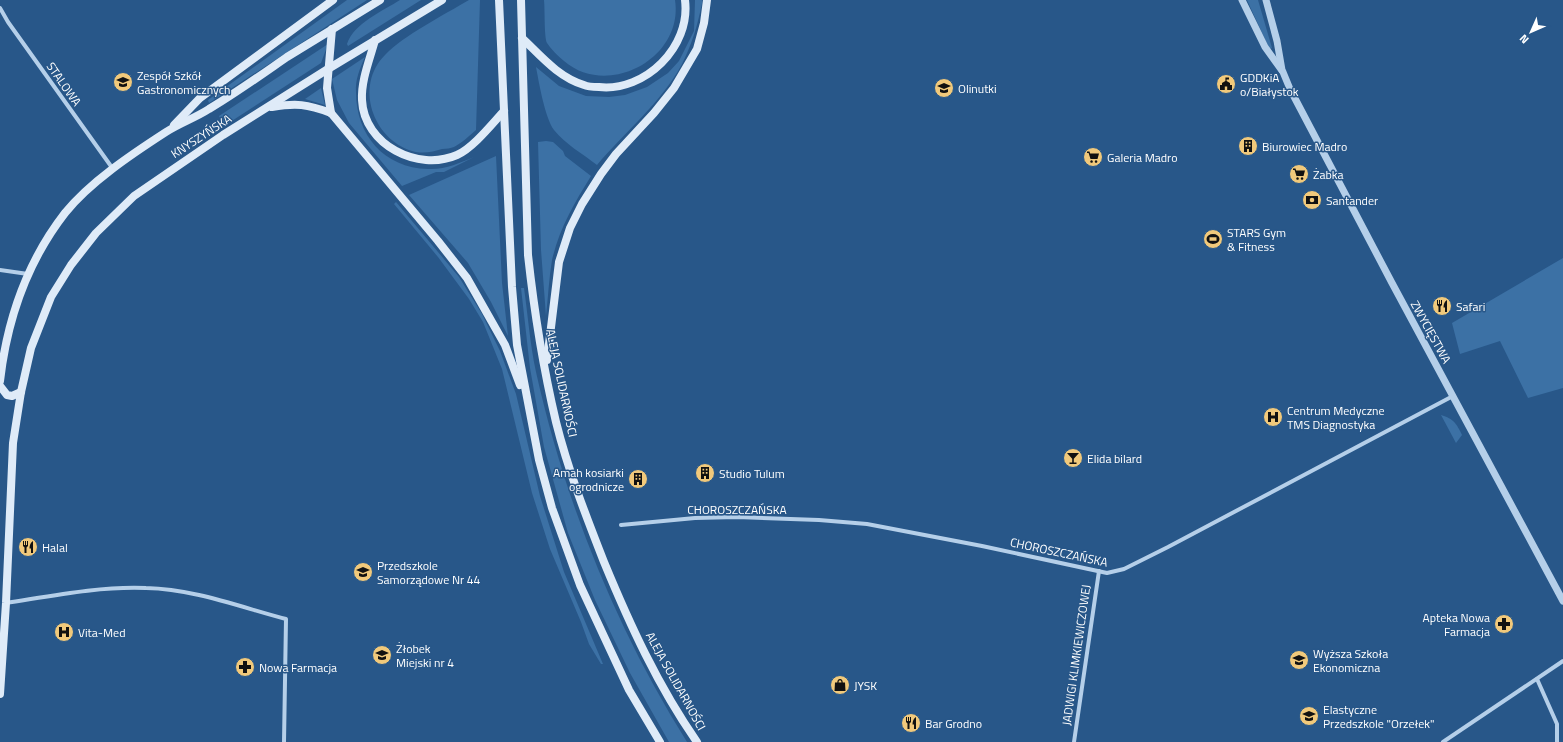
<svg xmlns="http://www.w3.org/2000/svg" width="1563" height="742" viewBox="0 0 1563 742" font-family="'Titillium Web',sans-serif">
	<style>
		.green { fill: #3c71a5 }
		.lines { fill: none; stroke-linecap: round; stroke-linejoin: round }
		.minor { stroke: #b5cfe9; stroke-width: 4 }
		.tertiary { stroke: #b5cfe9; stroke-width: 7 }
		.secondary { stroke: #dfebf8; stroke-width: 8 }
		.labels { text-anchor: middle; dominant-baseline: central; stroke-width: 3; stroke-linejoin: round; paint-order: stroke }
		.poi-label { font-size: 12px; fill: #fff; stroke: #285789; text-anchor: start }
		.street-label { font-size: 12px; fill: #fff; stroke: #285789 }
	</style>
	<rect width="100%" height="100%" fill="#285789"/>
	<g class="green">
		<path d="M347,0H367L209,103L208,100Z"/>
		<path d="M400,0H421L348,46L347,44C354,23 383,11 400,0Z"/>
		<path d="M469,0H480L476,130C470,135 462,143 454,147C451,148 446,149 442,149C433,152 422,154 412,151C373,139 354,86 385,55C404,35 444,15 469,0Z"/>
		<path d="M544,0H675C684,58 608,99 564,61C558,56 551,49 547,43C544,37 545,9 544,0Z"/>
		<path d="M695,0H702V3C698,24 692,44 682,64C661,103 625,132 597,165C583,154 565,144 554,130C545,118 539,83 536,67L559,86L586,96L609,97L625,95L647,87L668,73L679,61L694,31Z"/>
		<path d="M1247,0H1258L1272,48L1270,49L1268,46Z"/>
		<path d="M328,44L321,63L224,126L219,116Z"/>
		<path d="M365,57C360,68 355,80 356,92C356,135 384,168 428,169C445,170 459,163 474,157L444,172H436L402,186L349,123L337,100L332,79Z"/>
		<path d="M321,88L325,105L305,99Z"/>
		<path d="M546,141L553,142L563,151L565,156L591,176C575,202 559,229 552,260C549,278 548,298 546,316L541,250L538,142Z"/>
		<path d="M496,156L502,283L508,336L491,302L468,263L409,195Z"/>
		<path d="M396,202L459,277L482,314L500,351L516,394L540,496L564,572L603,664H601L589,644L581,622L550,549L532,493L502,369L483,322L469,299L438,257L394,204Z"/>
		<path d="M1563,258V388L1528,398L1500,341L1460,354L1452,323Z"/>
		<path d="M521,288H524C528,316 530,344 536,372C565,502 616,629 687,742H669L630,673L595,600L568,533L544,447L530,368Z"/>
		<path d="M1441,415C1454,419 1456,423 1462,435L1456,443Z"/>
	</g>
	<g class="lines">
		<g class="minor">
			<path d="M0,8L8,22L113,169"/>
			<path d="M0,270L28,274"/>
			<path d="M621,525L695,518L737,517L819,520L867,524L982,546L1107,573L1124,569L1168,547L1453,396"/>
			<path d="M6,603C51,596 100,586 146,588C194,589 240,607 286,619L284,742"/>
			<path d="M1537,679L1557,724V742"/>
			<path d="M1074,742L1099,571"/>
			<path d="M1443,742L1563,661"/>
		</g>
		<g class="tertiary">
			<path d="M1242,0L1265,47L1283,72L1290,89L1392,283L1563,601"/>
			<path d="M1266,0L1277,41L1282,70"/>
		</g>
		<g class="secondary">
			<path d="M499,0L512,287L517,345L539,460L552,508L580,585L629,690L660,742"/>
			<path d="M521,0L528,255C534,310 543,367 556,422C568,470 586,516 604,562C630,625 658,686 697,742"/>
			<path d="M522,38C541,56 558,77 584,85C588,87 594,87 599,87C645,92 691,47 685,0"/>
			<path d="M375,40C370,59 361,80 362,100C364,145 418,172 457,155C473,148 492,124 504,111"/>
			<path d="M272,107C296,103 307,104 331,113L438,241L467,278L505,345L520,385"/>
			<path d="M331,113L327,88L332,29"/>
			<path d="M174,125L200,98L333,0"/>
			<path d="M547,360L559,262L570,228L582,204L601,174L616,154L654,113L674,88L697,49L704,23L707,0"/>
			<path d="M0,381C7,320 27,262 65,213C90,182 132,154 166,132C180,123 195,118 209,109C236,93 261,75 287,57C318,38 349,19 380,0"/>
			<path d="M0,386L7,395L12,396L21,392"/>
			<path d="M0,694L6,603L13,443L21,392L31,348L51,297L71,265L96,233L134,196L223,135L328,69L442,0"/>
		</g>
	</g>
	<defs>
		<g id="school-disc" transform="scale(1)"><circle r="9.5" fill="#f1c97b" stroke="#285789"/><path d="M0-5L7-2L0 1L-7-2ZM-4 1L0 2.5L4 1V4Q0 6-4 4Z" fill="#111"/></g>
		<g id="civic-disc" transform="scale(1)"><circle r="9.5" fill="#f1c97b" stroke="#285789"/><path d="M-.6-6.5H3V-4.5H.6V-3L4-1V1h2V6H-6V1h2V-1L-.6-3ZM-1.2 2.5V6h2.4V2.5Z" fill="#111"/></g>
		<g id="building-disc" transform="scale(1)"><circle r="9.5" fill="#f1c97b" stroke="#285789"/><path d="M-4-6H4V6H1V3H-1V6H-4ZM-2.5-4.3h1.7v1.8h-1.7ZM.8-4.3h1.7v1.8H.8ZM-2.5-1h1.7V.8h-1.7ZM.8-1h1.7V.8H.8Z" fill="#111"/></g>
		<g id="supermarket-disc" transform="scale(1)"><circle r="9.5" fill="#f1c97b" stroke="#285789"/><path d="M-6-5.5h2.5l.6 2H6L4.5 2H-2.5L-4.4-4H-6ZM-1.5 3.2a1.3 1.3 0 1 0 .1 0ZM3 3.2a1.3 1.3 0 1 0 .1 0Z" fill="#111"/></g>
		<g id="bank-disc" transform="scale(1)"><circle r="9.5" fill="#f1c97b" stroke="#285789"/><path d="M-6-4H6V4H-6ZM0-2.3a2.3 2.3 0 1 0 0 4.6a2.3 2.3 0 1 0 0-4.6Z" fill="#111"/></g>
		<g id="stadium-disc" transform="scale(1)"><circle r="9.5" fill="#f1c97b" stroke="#285789"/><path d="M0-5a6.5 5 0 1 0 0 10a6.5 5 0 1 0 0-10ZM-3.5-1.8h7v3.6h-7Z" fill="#111"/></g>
		<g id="restaurant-disc" transform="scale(1)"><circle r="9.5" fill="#f1c97b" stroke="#285789"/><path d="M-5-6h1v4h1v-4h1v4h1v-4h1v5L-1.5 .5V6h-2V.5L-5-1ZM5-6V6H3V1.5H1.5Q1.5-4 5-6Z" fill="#111"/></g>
		<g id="hospital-disc" transform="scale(1)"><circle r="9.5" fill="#f1c97b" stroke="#285789"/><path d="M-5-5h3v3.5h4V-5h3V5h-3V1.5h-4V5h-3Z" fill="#111"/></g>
		<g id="bar-disc" transform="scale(1)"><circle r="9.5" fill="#f1c97b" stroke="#285789"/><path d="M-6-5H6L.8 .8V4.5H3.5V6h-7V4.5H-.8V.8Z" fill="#111"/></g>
		<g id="pharmacy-disc" transform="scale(1)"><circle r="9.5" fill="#f1c97b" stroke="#285789"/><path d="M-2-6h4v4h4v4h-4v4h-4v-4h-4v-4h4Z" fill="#111"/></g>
		<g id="university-disc" transform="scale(1)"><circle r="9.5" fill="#f1c97b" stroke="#285789"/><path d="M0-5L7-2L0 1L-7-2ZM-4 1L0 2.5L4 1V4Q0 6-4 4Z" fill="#111"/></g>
		<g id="shop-disc" transform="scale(1)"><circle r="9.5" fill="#f1c97b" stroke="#285789"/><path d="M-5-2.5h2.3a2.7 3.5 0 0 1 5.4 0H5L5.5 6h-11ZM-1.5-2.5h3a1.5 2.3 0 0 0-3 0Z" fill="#111"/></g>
	</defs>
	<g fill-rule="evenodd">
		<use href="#school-disc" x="123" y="82"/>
		<use href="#civic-disc" x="1226" y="84"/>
		<use href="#school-disc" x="944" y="88"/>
		<use href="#building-disc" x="1248" y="146"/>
		<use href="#supermarket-disc" x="1093" y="157"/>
		<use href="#supermarket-disc" x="1299" y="174"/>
		<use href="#bank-disc" x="1312" y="200"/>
		<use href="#stadium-disc" x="1213" y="239"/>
		<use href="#restaurant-disc" x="1442" y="306"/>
		<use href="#hospital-disc" x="1273" y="417"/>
		<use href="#bar-disc" x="1073" y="458"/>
		<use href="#building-disc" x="705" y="473"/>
		<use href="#building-disc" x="638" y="479"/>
		<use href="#restaurant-disc" x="28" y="547"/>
		<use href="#school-disc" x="363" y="572"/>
		<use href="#pharmacy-disc" x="1504" y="624"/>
		<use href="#hospital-disc" x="64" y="632"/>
		<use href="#school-disc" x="382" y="655"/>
		<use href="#university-disc" x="1299" y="660"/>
		<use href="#pharmacy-disc" x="245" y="667"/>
		<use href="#shop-disc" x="840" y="685"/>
		<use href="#school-disc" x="1309" y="716"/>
		<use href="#restaurant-disc" x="911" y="723"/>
	</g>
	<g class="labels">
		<g class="poi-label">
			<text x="137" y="75">Zespół Szkół<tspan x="137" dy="14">Gastronomicznych</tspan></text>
			<text x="1240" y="77">GDDKiA<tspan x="1240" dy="14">o/Białystok</tspan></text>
			<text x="958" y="88">Olinutki</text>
			<text x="1262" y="146">Biurowiec Madro</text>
			<text x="1107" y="157">Galeria Madro</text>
			<text x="1313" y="174">Żabka</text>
			<text x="1326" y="200">Santander</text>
			<text x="1227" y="232">STARS Gym<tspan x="1227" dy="14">&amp; Fitness</tspan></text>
			<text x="1456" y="306">Safari</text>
			<text x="1287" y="410">Centrum Medyczne<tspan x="1287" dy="14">TMS Diagnostyka</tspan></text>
			<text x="1087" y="458">Elida bilard</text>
			<text x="624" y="472" text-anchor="end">Amah kosiarki<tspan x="624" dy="14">ogrodnicze</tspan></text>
			<text x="719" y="473">Studio Tulum</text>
			<text x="42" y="547">Halal</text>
			<text x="377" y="565">Przedszkole<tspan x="377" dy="14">Samorządowe Nr 44</tspan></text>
			<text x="1490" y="617" text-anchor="end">Apteka Nowa<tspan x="1490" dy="14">Farmacja</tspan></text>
			<text x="78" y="632">Vita-Med</text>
			<text x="396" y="648">Żłobek<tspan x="396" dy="14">Miejski nr 4</tspan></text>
			<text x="1313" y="653">Wyższa Szkoła<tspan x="1313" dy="14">Ekonomiczna</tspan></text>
			<text x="259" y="667">Nowa Farmacja</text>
			<text x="854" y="685">JYSK</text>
			<text x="1323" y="709">Elastyczne<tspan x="1323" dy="14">Przedszkole "Orzełek"</tspan></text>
			<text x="925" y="723">Bar Grodno</text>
		</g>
		<g class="street-label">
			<text transform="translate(64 84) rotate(55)">STALOWA</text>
			<text transform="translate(201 136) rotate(-33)">KNYSZYŃSKA</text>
			<text transform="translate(1431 332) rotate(61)">ZWYCIĘSTWA</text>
			<text transform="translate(562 383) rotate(78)">ALEJA SOLIDARNOŚCI</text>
			<text x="737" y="509">CHOROSZCZAŃSKA</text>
			<text transform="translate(1059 552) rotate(12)">CHOROSZCZAŃSKA</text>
			<text transform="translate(1076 655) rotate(-82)">JADWIGI KLIMKIEWICZOWEJ</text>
			<text transform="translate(676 681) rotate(61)">ALEJA SOLIDARNOŚCI</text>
		</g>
	</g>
	<g transform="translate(1531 32) rotate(225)" stroke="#285789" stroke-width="3" paint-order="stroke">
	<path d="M0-3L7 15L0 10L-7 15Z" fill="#ffffff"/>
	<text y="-6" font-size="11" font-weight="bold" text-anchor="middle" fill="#ffffff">N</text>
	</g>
</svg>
